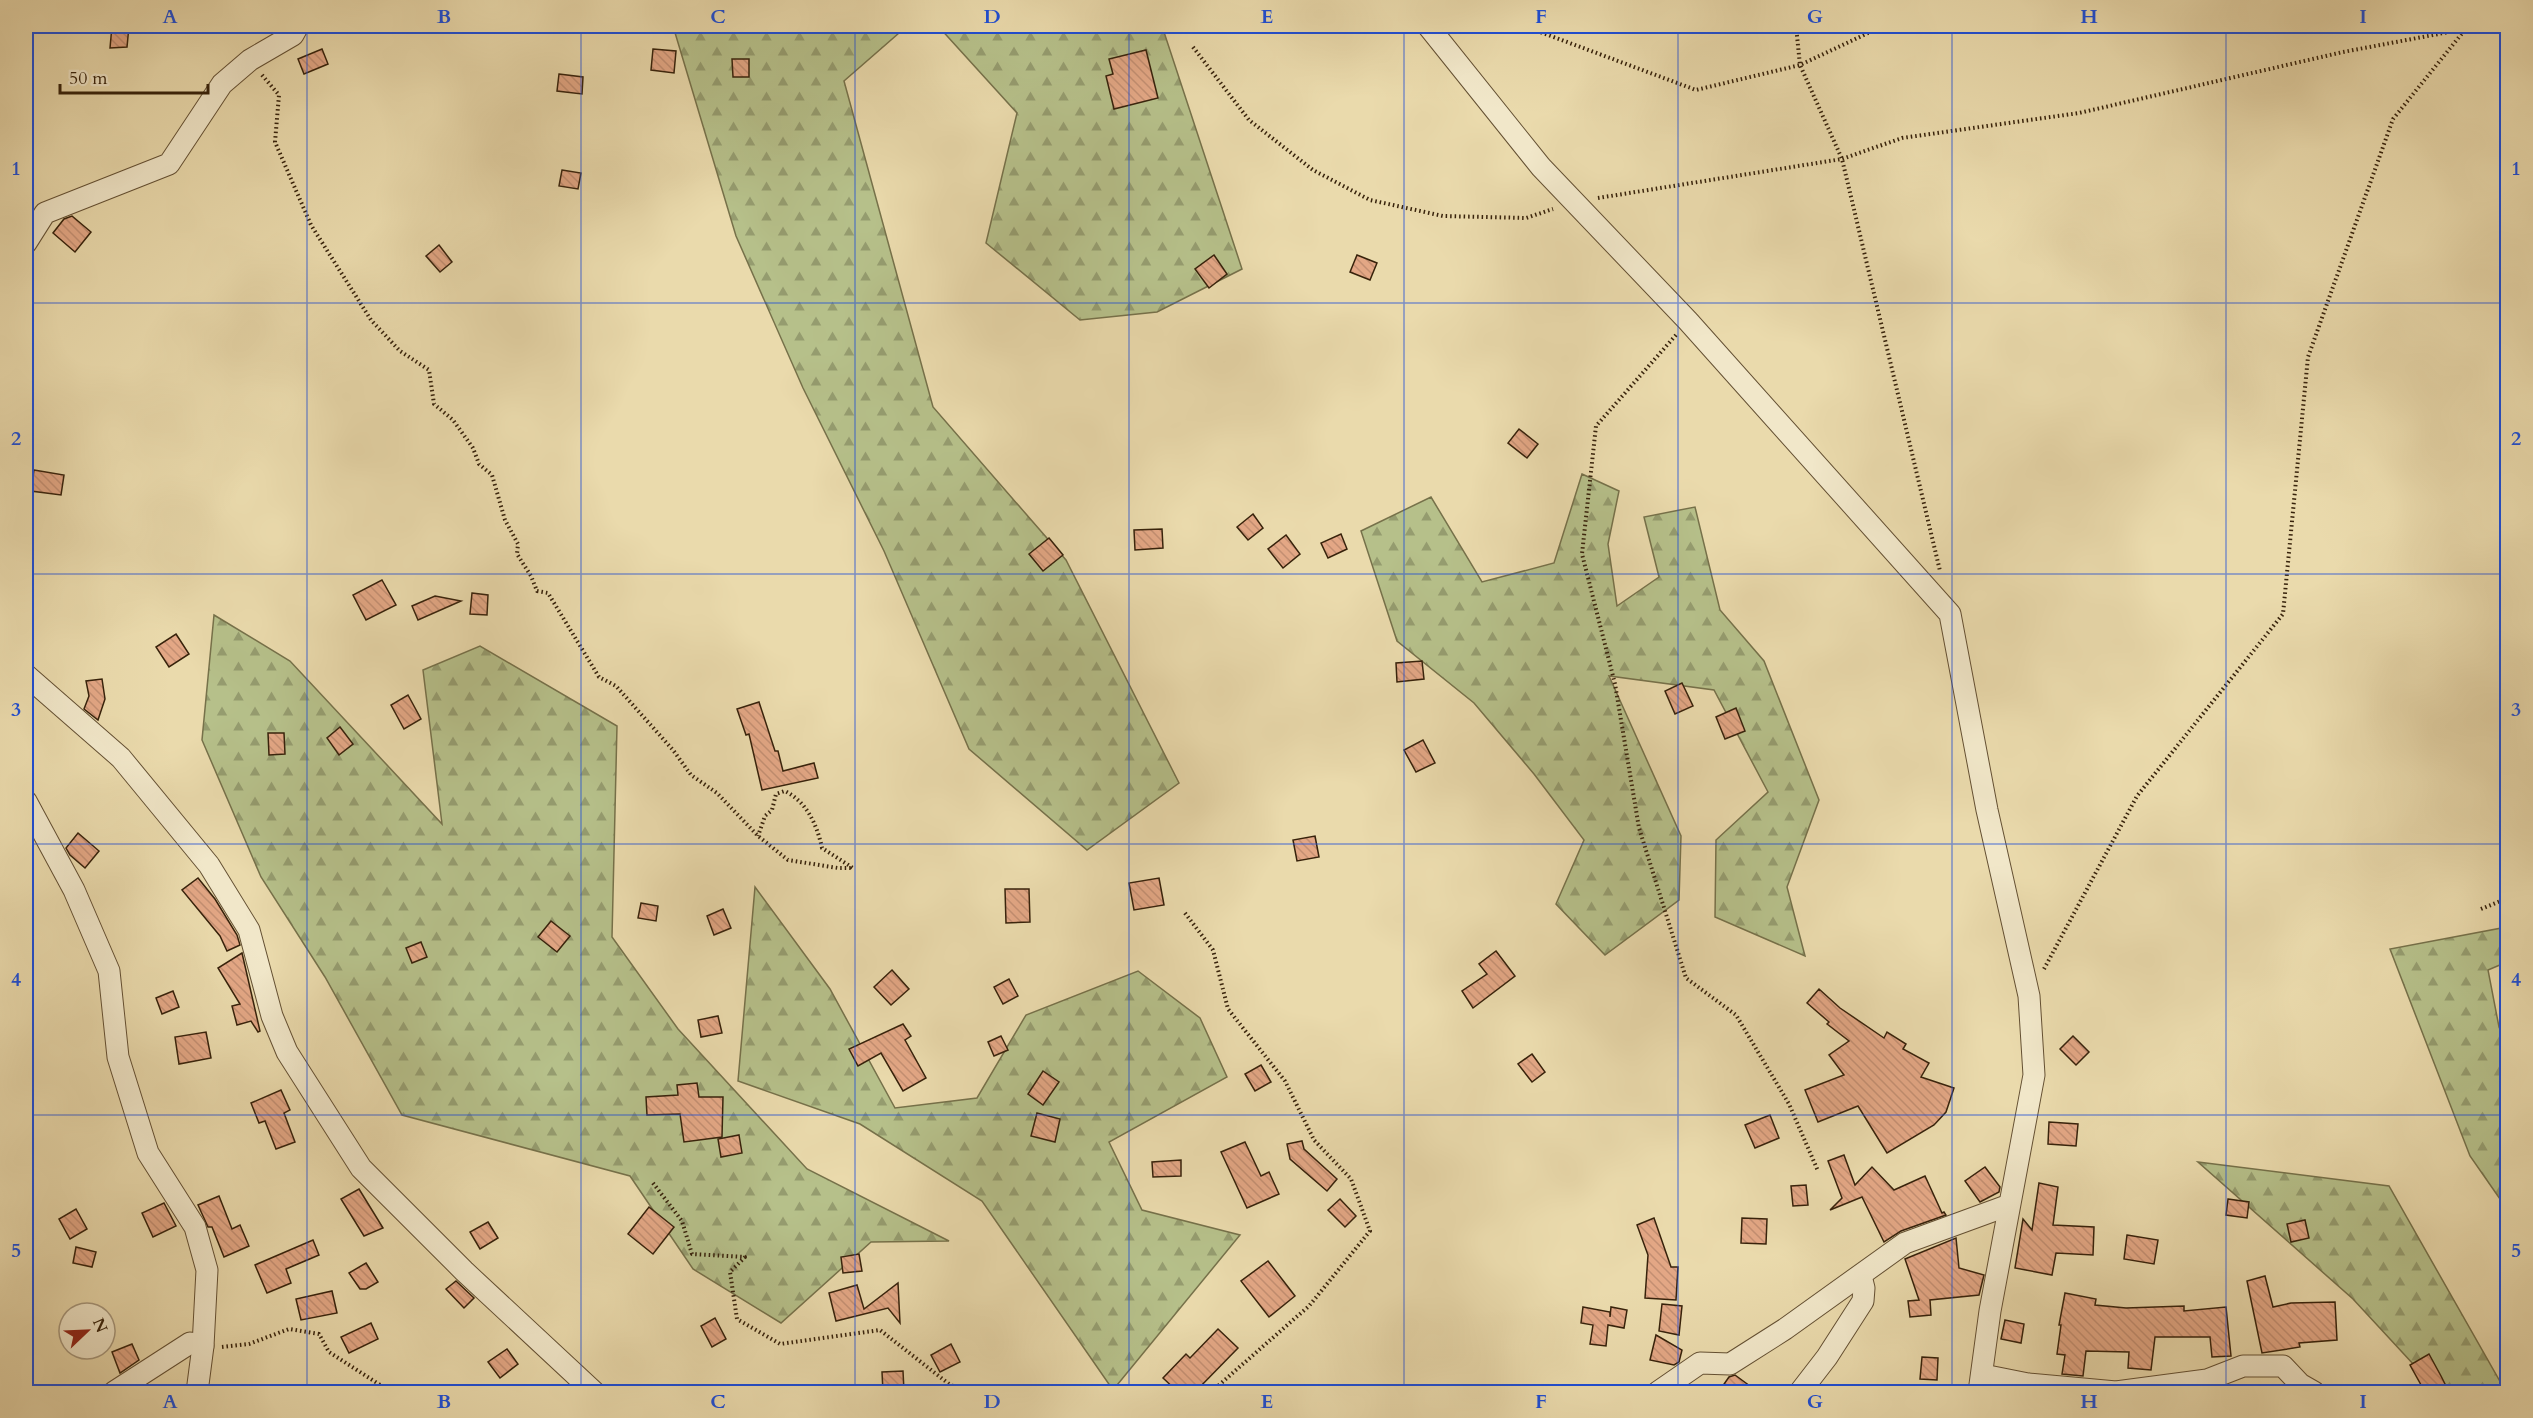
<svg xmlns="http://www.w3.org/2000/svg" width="2533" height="1418" viewBox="0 0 2533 1418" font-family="Cardo,serif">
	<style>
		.forest { fill: url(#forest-firs); stroke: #76714a; stroke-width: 1.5 }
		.building { fill: url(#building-back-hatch); stroke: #37220b; stroke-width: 1.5 }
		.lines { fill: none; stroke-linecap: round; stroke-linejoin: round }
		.street-casing { stroke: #645033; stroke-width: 23 }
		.path { stroke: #37220b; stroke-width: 4; stroke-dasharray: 1.5 3; stroke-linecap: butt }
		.street { stroke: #f1e7c9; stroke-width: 21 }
		.grid { fill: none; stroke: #1d4ed8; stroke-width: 1.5; stroke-opacity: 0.55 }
		.neatline { fill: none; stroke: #1d4ed8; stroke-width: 2 }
		.grid-label { font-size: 20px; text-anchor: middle; font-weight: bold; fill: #1d4ed8 }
	</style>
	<defs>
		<pattern id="forest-firs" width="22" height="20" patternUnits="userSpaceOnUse" patternTransform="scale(1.5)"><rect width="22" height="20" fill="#b6c08a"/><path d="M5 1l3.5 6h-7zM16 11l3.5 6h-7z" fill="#959c6f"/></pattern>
		<pattern id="building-back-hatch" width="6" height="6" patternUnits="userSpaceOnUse" patternTransform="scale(1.5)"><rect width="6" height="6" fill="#e3a785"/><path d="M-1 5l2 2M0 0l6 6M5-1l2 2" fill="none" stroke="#c38f72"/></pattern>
	</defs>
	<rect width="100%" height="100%" fill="#eadaac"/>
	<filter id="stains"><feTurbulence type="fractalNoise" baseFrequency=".00333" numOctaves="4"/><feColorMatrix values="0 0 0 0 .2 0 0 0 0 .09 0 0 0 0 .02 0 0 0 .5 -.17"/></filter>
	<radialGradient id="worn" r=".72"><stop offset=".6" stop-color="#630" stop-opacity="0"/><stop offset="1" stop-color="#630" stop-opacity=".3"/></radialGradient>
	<g class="forest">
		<path d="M673,26H907L844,81L933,407L1066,560L1179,783L1087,850L969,749L884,551L803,388L736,236Z"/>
		<path d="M938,26H1162L1242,269L1157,312L1080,320L986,243L1017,113Z"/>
		<path d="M1582,474L1619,491L1608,544L1617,606L1659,577L1644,517L1695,507L1720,610L1764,661L1819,800L1787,887L1805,956L1715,917L1716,840L1768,792L1714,690L1609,676L1681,836L1679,900L1605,955L1556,904L1584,840L1534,774L1474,703L1397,641L1361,531L1431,497L1482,582L1554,563Z"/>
		<path d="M214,615L290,661L442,824L423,670L480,646L617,726L612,937L678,1029L807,1169L949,1241L871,1242L781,1323L693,1269L630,1176L402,1115L325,977L261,877L202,740Z"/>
		<path d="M755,887L830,989L895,1108L977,1098L1026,1015L1138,971L1200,1018L1227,1077L1109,1142L1142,1210L1240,1235L1113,1390L982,1201L860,1124L738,1081Z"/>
		<path d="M2507,927V962L2488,970L2499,1027L2507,1045V1209L2470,1156L2390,949Z"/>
		<path d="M2198,1162L2389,1186L2506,1392H2439L2353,1299Z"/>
	</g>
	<g class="building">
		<path d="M112,26H129L127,47L110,48Z"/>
		<path d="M322,49L328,64L304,74L298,59Z"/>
		<path d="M653,49L676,51L674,73L651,70Z"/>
		<path d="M1146,50L1158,98L1114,109L1106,76L1113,74L1109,59Z"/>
		<path d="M732,59H749V77H733Z"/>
		<path d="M559,74L583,77L582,94L557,91Z"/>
		<path d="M562,170L581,173L578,189L559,186Z"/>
		<path d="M72,216L91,232L75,252L53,233L64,219Z"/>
		<path d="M439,245L452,262L440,272L426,256Z"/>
		<path d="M1214,255L1227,274L1209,288L1195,269Z"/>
		<path d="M1357,255L1377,263L1370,280L1350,272Z"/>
		<path d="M1519,429L1538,444L1527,458L1508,443Z"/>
		<path d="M34,470L64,475L61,495L31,491Z"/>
		<path d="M1253,514L1263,528L1248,540L1237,527Z"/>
		<path d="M1162,529L1163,548L1135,550L1134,530Z"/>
		<path d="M1341,534L1347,549L1328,558L1321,543Z"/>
		<path d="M1286,535L1300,554L1283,568L1268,549Z"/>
		<path d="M1049,538L1063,555L1043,571L1029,554Z"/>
		<path d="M382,580L396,605L366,620L353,595Z"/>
		<path d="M472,593L488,595L487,615L470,614Z"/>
		<path d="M435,596L461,601L418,620L412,606Z"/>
		<path d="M176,634L189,654L169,667L156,647Z"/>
		<path d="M1422,661L1424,679L1397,682L1396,663Z"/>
		<path d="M102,679L105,699L98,720L84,709L89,696L86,681Z"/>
		<path d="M1682,683L1693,706L1675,714L1665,691Z"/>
		<path d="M408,695L421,719L404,729L391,705Z"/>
		<path d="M759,702L775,751H778L783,771L814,763L818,778L762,790L749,734L746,735L737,709Z"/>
		<path d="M1736,708L1745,731L1725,739L1716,717Z"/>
		<path d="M340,727L353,744L339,755L327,738Z"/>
		<path d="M268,733H284L285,754L269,755Z"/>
		<path d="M1423,740L1435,763L1416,772L1404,750Z"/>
		<path d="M78,833L99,851L85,868L70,855L66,848Z"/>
		<path d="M1315,836L1319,857L1297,861L1293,840Z"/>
		<path d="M198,878L215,899L237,935L240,945L227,951L220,936L182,890Z"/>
		<path d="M1159,878L1164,905L1134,910L1129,883Z"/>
		<path d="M1005,889H1029L1030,922L1006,923Z"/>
		<path d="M641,903L658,906L656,921L638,918Z"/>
		<path d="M723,909L731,928L714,935L707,916Z"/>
		<path d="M551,921L570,936L557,952L538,937Z"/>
		<path d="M421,942L427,957L412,963L406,948Z"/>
		<path d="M1496,951L1515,976L1473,1008L1462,991L1487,974L1479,964Z"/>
		<path d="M242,953L260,1031L258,1032L251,1021L237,1025L232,1006L240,1004L218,968Z"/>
		<path d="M892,970L909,989L891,1005L874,987Z"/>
		<path d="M1009,979L1018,996L1003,1004L994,987Z"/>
		<path d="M1819,989L1840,1008L1884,1038L1887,1032L1906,1044L1903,1049L1929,1063L1921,1077L1954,1088L1946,1112L1934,1125L1887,1153L1858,1106L1818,1122L1805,1090L1844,1075L1829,1055L1849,1041L1827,1024L1829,1022L1807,1003Z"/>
		<path d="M173,991L179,1007L162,1014L156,998Z"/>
		<path d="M718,1016L722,1033L701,1037L698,1020Z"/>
		<path d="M903,1024L911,1036L905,1040L926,1078L903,1091L881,1053L858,1066L849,1049Z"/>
		<path d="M206,1032L211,1058L179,1064L175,1037Z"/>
		<path d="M1001,1036L1008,1050L994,1056L988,1042Z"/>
		<path d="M2073,1036L2089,1052L2076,1065L2060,1049Z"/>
		<path d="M1532,1054L1545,1072L1532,1082L1518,1064Z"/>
		<path d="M1261,1065L1271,1082L1255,1091L1245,1074Z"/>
		<path d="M1043,1071L1059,1082L1043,1105L1028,1094Z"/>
		<path d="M697,1083L699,1097H723L722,1137L684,1142L680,1114L647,1115L646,1097L678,1095L677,1085Z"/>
		<path d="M281,1090L290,1110L284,1113L295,1142L276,1149L265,1121L259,1123L251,1103Z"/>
		<path d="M1037,1113L1060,1119L1055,1142L1031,1136Z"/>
		<path d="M1770,1115L1779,1138L1755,1148L1745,1125Z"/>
		<path d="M2049,1122L2078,1124L2076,1146L2048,1144Z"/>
		<path d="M739,1135L742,1153L721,1157L718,1139Z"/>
		<path d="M1302,1141L1304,1149L1337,1179L1327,1191L1290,1159L1287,1144Z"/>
		<path d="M1245,1142L1261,1176L1269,1172L1279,1194L1247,1208L1221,1152Z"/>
		<path d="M1844,1155L1855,1185L1872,1167L1894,1190L1925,1176L1942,1213L1944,1212L1946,1215L1901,1231L1884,1242L1862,1197L1830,1210L1842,1198L1828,1161Z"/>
		<path d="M1181,1160V1176L1153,1177L1152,1162Z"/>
		<path d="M1985,1167L2000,1187L1999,1192L1980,1202L1965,1181Z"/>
		<path d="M2039,1183L2058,1187L2053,1225L2094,1227L2093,1255L2056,1253L2052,1275L2015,1268L2023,1219L2032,1230Z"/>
		<path d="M1806,1185L1808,1205L1793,1206L1791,1186Z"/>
		<path d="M359,1189L383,1228L364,1236L341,1199Z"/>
		<path d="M219,1196L232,1229L240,1225L249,1246L224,1257L212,1227H208L198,1205Z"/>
		<path d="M1340,1199L1356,1216L1345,1227L1328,1210Z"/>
		<path d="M2228,1199L2249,1202L2247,1218L2226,1215Z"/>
		<path d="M164,1203L176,1226L153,1237L142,1213Z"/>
		<path d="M649,1207L674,1227L653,1254L628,1234Z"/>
		<path d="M76,1209L87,1229L70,1239L59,1219Z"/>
		<path d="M1654,1218L1671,1267H1678L1676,1300L1645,1298L1648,1255L1637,1225Z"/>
		<path d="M1742,1218L1767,1219L1766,1244L1741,1243Z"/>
		<path d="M2305,1220L2309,1238L2291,1242L2287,1224Z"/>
		<path d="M488,1222L498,1238L480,1249L470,1232Z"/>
		<path d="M2127,1235L2158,1240L2154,1264L2124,1259Z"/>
		<path d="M1956,1238L1959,1268L1984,1275L1979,1295L1930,1300L1931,1315L1910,1317L1908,1301L1919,1300L1905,1259Z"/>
		<path d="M313,1240L319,1255L286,1269L291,1283L267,1293L255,1265Z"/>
		<path d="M76,1247L96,1252L92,1267L73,1263Z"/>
		<path d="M859,1254L862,1271L843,1273L841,1257Z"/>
		<path d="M1268,1261L1295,1296L1269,1317L1241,1281Z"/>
		<path d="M366,1263L378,1282L366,1289H360L349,1273Z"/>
		<path d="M2265,1276L2273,1307L2291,1303L2335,1302L2337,1340L2299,1343L2300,1347L2262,1353L2247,1281Z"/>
		<path d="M456,1281L474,1298L464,1308L446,1289Z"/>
		<path d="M898,1283L900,1323L888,1308L836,1321L829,1293L857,1285L864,1309Z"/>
		<path d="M332,1291L337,1313L301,1320L296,1299Z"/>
		<path d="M2065,1293L2096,1299L2095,1305L2126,1308L2184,1306V1311L2226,1307L2231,1356L2212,1357L2210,1337H2155L2151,1370L2128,1368L2129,1352L2086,1351L2083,1376L2062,1374L2065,1355L2057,1354L2061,1325H2059Z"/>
		<path d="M1662,1304L1682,1306L1679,1335L1659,1331Z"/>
		<path d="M1583,1307L1610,1312V1317L1611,1307L1627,1310L1624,1328L1608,1325L1606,1346L1590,1344L1593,1325L1581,1323Z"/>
		<path d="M715,1318L726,1339L712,1347L701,1326Z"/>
		<path d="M2005,1320L2024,1324L2021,1343L2001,1339Z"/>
		<path d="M371,1323L378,1339L349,1353L341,1337Z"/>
		<path d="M1218,1329L1238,1348L1195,1392H1178L1163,1378L1186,1354L1190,1358Z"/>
		<path d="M1656,1335L1682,1350L1679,1362L1674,1365L1650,1360Z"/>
		<path d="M132,1344L139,1360L120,1373L112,1352Z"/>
		<path d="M951,1344L960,1362L940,1372L931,1355Z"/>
		<path d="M507,1349L518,1364L500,1378L488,1362Z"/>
		<path d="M2429,1354L2441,1376L2449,1392H2425L2410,1365Z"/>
		<path d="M1922,1357L1938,1358L1937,1380L1920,1379Z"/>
		<path d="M903,1371L904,1391L883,1392L882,1372Z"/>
		<path d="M1735,1375L1758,1392H1730L1722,1387L1729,1377Z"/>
	</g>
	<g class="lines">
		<g class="street-casing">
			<g id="street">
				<path d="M1428,26L1541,167L1688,321L1950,614L1987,810L2029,996L2034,1075L1990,1311L1979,1392"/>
				<path d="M26,243L45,213L169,164L222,84L250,60L293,35L298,26"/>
				<path d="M26,675L121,758L209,865L249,930L272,1016L287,1052L361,1168L464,1271L594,1392"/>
				<path d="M26,801L74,890L109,971L118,1057L148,1153L195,1227L207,1270L203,1346L197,1392"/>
				<path d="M1983,1375L2028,1384L2116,1392L2207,1380L2243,1366H2283L2300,1384L2314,1392"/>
				<path d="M114,1392L190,1343L203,1346"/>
				<path d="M1658,1392L1700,1363L1730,1364L1785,1329L1905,1243L2009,1205"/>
				<path d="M1800,1392L1827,1357L1863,1301L1864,1288L1861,1276"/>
			</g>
		</g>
		<g class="path">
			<path d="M1524,26L1696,90L1800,65L1883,26"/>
			<path d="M1796,26L1800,65L1842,159L1940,571"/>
			<path d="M1193,47L1249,120L1313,170L1370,200L1443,216L1526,218L1553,209"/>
			<path d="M262,75L279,95L275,142L311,225L371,320L400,351L429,370L434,404L453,420L473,448L479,464L492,475L505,520L518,544L517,554L531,576L537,591L548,593L599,677L616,686L673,750L691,775L717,793L758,836L788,860L838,868H853L822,848C817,825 807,802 785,791L776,794L772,810L765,816L758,836"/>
			<path d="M1598,198L1842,159L1902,138L2079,113L2343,52L2465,29"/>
			<path d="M1676,335L1596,426L1582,554L1615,684L1639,828L1686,978L1736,1015L1789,1104L1818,1171"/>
			<path d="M2481,909L2508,898"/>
			<path d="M1185,913L1213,950L1228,1009L1285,1081L1314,1140L1351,1179L1370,1231L1309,1306L1211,1392"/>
			<path d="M2044,969L2137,796L2283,614L2308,357L2393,119L2468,26"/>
			<path d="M653,1183L682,1221L692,1254L745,1257L730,1272L737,1319L780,1344L880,1330L949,1384L966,1392"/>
			<path d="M222,1347L249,1344L289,1329L319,1334L329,1352L391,1392"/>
		</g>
		<use href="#street" class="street"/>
	</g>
	<path class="grid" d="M307,26V1392M581,26V1392M855,26V1392M1129,26V1392M1404,26V1392M1678,26V1392M1952,26V1392M2226,26V1392M26,303H2508M26,574H2508M26,844H2508M26,1115H2508"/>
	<rect width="2533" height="1418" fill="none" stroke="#eadaac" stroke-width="66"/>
	<g transform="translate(87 1331) rotate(67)"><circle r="28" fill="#f1e7c9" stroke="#a7987d" stroke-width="1.5"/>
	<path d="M0-4.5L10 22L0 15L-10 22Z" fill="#8f2418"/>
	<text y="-9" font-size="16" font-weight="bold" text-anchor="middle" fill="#37220b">N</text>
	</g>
	<path d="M60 84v9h148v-9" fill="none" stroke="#37220b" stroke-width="3"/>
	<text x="69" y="84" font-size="18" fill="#37220b" stroke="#f1e7c9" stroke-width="4.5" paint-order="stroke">50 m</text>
	<rect x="33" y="33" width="2467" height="1352" class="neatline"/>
	<g class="grid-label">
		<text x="170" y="23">A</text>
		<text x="444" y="23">B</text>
		<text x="718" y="23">C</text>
		<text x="992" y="23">D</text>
		<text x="1267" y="23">E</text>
		<text x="1541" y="23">F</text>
		<text x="1815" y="23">G</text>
		<text x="2089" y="23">H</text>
		<text x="2363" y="23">I</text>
		<text x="16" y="175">1</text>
		<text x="2516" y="175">1</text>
		<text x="16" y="445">2</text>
		<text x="2516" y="445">2</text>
		<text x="16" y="716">3</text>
		<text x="2516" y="716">3</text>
		<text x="16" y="986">4</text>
		<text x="2516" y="986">4</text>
		<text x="16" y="1257">5</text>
		<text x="2516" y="1257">5</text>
		<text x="170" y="1408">A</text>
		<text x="444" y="1408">B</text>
		<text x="718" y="1408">C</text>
		<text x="992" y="1408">D</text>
		<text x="1267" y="1408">E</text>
		<text x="1541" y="1408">F</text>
		<text x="1815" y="1408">G</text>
		<text x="2089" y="1408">H</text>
		<text x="2363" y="1408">I</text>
	</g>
	<rect width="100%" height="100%" filter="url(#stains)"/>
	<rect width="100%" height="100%" fill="url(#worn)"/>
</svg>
